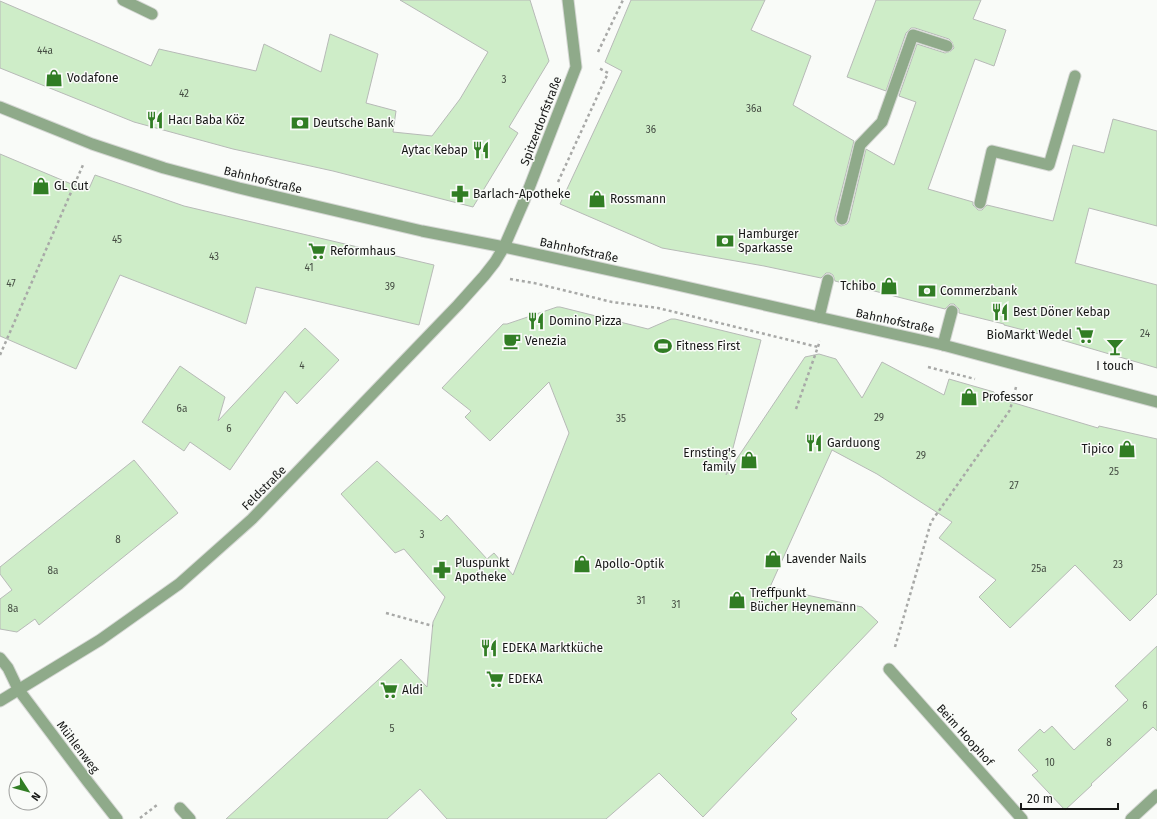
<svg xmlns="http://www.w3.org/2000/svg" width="1157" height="819" viewBox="0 0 1157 819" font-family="'Fira Sans',sans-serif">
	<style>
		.building { fill: #ceedc8; stroke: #b7bab7 }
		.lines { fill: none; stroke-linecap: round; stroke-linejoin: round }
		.service-casing { stroke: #d5d7d4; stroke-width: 13 }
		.minor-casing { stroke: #d5d7d4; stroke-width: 13 }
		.tertiary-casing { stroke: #d5d7d4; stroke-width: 13 }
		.path { stroke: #a8a9a7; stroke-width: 2.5; stroke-dasharray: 3 3; stroke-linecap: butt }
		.service { stroke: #8faa8a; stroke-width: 11 }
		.minor { stroke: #8faa8a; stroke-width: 11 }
		.tertiary { stroke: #8faa8a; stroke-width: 11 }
		.labels { text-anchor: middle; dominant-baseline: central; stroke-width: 3; stroke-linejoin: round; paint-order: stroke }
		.number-label { font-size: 10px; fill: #454d43 }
		.poi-label { font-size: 12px; fill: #171817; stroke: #f9fbf8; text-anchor: start }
		.street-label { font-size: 12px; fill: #171817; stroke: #f9fbf8 }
	</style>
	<rect width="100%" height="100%" fill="#f9fbf8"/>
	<g class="building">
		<path d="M400,0H530L549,61L509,127L518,133L473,207L333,171L233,149L134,122L0,68V1L151,66L159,49L256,71L264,44L321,72L330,34L378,54L366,103L396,111L393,132L432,136L460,99L488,52Z"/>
		<path d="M631,0H765L751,30L811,56L793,105L854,141L835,217V221L837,224L841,226L847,224L849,221L866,149L894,165L916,102L899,96L917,44L945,53L951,51L954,48L952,42L949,39L915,28H911L906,33L886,91L847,77L876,0H981L973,19L1006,30L994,66L975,59L928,189L973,202V205L978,210H982L987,205L1053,221L1073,145L1104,153L1113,119L1157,131V226L1089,208L1075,263L1157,285V368L1055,338L1004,325V324L959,313V309L954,304H950L945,309L835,281L833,275L830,273H826L821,278L764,266L662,248L560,204L622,71L605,62Z"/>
		<path d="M0,154L88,191L95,175L184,206L434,265L419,325L256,287L246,324L120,275L76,369L0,336Z"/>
		<path d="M557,307H560L648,329L671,319H675L761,340L726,475L805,357L819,354L836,359L862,398L882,362L944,395L949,379L994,392V397L1098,428L1099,426L1157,439V594L1130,621L1075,565L1010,628L979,597L996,580L939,538L952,522L877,474L832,450L770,587L862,607L878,622L791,713L797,719L703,817L659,773L606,819H447L420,789L387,819H226L401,659L427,687L433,622L445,597L404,549L395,553L341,494L377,461L441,521L447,515L487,559L494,553L513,575L569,433L549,382L490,441L465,417L471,411L442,388L503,324H507Z"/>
		<path d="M305,328L339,360L297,404L285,391L230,470L190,442L184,451L142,422L180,366L225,397L218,421Z"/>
		<path d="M134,460L178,513L39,625L35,619L17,632L0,629V599L12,590L0,574V567Z"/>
		<path d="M1157,646V731L1153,727L1091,784L1092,785L1065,810L1032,775L1038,771L1018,750L1040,729L1044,733L1052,726L1074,750L1128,700L1115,686Z"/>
	</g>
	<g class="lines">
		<g class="service-casing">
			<g id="service">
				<path d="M123,0L152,14"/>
				<path d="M980,203L992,151L1049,165L1075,76"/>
				<path d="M842,219L860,145L882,122L913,35L947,46"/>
				<path d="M819,317L828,280"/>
				<path d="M943,345L952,311"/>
				<path d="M0,658L8,668L18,689"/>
				<path d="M180,808L190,819"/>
			</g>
		</g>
		<g class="minor-casing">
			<g id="minor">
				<path d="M889,669L1022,819"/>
				<path d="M18,689L88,782L117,819"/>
				<path d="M0,701L100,640L179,584L252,519L458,305L484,276L495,262L504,247L524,201L576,67L568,0"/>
				<path d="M1131,819L1157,795"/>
			</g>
		</g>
		<g class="tertiary-casing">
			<path id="tertiary" d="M0,107L92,144L164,168L239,188L422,231L504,247L664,282L827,319L943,345L1157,402"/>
		</g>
		<g class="path">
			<path d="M598,52L623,0"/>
			<path d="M558,182L608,73L599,68"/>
			<path d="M510,279L534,283L612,302L658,308L818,347"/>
			<path d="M0,355L83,165"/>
			<path d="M928,367L975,379"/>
			<path d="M796,409L820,341"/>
			<path d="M386,613L433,626"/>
			<path d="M895,647L931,522L1010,410L1016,387"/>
			<path d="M140,818L157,805"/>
		</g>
		<use href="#service" class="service"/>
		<use href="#minor" class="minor"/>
		<use href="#tertiary" class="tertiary"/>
	</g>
	<defs>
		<g id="shop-bare" transform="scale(1.38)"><path d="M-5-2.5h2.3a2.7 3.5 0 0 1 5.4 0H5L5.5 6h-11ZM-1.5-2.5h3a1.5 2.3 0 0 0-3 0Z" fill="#317d24" stroke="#f9fbf8" stroke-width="2.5" paint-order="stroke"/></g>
		<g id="restaurant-bare" transform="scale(1.38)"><path d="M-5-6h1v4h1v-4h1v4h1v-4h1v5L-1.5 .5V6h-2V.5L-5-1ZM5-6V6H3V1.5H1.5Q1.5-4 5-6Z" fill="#317d24" stroke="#f9fbf8" stroke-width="2.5" paint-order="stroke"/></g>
		<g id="bank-bare" transform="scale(1.38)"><path d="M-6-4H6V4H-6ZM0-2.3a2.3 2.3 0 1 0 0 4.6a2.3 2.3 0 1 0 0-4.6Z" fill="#317d24" stroke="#f9fbf8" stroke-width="2.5" paint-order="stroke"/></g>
		<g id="pharmacy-bare" transform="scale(1.38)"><path d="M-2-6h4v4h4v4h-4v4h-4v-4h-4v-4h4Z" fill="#317d24" stroke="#f9fbf8" stroke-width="2.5" paint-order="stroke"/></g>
		<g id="supermarket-bare" transform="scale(1.38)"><path d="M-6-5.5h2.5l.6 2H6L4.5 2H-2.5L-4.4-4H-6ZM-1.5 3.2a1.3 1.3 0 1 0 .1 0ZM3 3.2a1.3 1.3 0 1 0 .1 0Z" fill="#317d24" stroke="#f9fbf8" stroke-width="2.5" paint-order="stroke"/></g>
		<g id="cafe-bare" transform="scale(1.38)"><path d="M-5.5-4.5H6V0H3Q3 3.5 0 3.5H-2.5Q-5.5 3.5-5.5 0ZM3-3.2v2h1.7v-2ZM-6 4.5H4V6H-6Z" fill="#317d24" stroke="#f9fbf8" stroke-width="2.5" paint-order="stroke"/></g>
		<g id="stadium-bare" transform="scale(1.38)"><path d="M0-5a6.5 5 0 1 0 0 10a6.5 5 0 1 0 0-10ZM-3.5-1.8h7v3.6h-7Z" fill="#317d24" stroke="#f9fbf8" stroke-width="2.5" paint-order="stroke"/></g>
		<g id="bar-bare" transform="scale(1.38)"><path d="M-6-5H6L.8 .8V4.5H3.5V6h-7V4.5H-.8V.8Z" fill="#317d24" stroke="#f9fbf8" stroke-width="2.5" paint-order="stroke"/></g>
	</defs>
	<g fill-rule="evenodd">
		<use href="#shop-bare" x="54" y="78"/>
		<use href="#restaurant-bare" x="155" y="120"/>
		<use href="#bank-bare" x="300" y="123"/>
		<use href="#restaurant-bare" x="481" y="150"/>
		<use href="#shop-bare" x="41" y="186"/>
		<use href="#pharmacy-bare" x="460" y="194"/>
		<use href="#shop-bare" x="597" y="199"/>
		<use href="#bank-bare" x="725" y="241"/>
		<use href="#supermarket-bare" x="317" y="251"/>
		<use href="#shop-bare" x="889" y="286"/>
		<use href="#bank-bare" x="927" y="291"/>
		<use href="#restaurant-bare" x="1000" y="312"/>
		<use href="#restaurant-bare" x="536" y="321"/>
		<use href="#supermarket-bare" x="1085" y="335"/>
		<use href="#cafe-bare" x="512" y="341"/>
		<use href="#stadium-bare" x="663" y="346"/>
		<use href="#bar-bare" x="1115" y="347"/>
		<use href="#shop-bare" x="969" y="397"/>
		<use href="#restaurant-bare" x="814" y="443"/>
		<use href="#shop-bare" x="1127" y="449"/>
		<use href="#shop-bare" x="749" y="460"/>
		<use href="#shop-bare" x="773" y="559"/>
		<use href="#shop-bare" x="582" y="564"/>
		<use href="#pharmacy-bare" x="442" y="570"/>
		<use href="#shop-bare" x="737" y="600"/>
		<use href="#restaurant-bare" x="489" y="648"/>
		<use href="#supermarket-bare" x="495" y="679"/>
		<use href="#supermarket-bare" x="389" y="690"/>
	</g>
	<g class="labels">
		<g class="number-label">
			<text x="45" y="51">44a</text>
			<text x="504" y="80">3</text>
			<text x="184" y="94">42</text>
			<text x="754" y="109">36a</text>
			<text x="651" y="130">36</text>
			<text x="117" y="240">45</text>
			<text x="214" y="257">43</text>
			<text x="309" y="268">41</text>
			<text x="11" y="284">47</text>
			<text x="390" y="287">39</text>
			<text x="1145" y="334">24</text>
			<text x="302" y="366">4</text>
			<text x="182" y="409">6a</text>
			<text x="879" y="418">29</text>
			<text x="621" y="419">35</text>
			<text x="229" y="429">6</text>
			<text x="921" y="456">29</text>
			<text x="1114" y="472">25</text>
			<text x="1014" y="486">27</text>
			<text x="422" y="535">3</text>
			<text x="118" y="540">8</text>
			<text x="1118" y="565">23</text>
			<text x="1039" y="569">25a</text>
			<text x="53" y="571">8a</text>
			<text x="641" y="601">31</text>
			<text x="676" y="605">31</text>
			<text x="13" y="609">8a</text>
			<text x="1145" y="706">6</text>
			<text x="392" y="729">5</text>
			<text x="1109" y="743">8</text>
			<text x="1050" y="763">10</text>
		</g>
		<g class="poi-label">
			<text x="67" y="78">Vodafone</text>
			<text x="168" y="120">Hacı Baba Köz</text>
			<text x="313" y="123">Deutsche Bank</text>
			<text x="468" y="150" text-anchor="end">Aytac Kebap</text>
			<text x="54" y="186">GL Cut</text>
			<text x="473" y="194">Barlach-Apotheke</text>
			<text x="610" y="199">Rossmann</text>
			<text x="738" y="234">Hamburger<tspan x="738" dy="14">Sparkasse</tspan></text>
			<text x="330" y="251">Reformhaus</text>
			<text x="876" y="286" text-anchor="end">Tchibo</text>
			<text x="940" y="291">Commerzbank</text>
			<text x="1013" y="312">Best Döner Kebap</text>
			<text x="549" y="321">Domino Pizza</text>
			<text x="1072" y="335" text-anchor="end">BioMarkt Wedel</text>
			<text x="525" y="341">Venezia</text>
			<text x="676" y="346">Fitness First</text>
			<text x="1115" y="366" text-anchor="middle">I touch</text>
			<text x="982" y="397">Professor</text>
			<text x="827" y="443">Garduong</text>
			<text x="1114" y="449" text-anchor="end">Tipico</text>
			<text x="736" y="453" text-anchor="end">Ernsting's<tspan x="736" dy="14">family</tspan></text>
			<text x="786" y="559">Lavender Nails</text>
			<text x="455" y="563">Pluspunkt<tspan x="455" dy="14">Apotheke</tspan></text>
			<text x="595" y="564">Apollo-Optik</text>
			<text x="750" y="593">Treffpunkt<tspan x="750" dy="14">Bücher Heynemann</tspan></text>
			<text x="502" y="648">EDEKA Marktküche</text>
			<text x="508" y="679">EDEKA</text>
			<text x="402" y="690">Aldi</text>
		</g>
		<g class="street-label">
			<text transform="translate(541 121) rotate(-69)">Spitzerdorfstraße</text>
			<text transform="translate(263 180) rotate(14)">Bahnhofstraße</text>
			<text transform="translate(579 250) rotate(12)">Bahnhofstraße</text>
			<text transform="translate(895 321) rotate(12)">Bahnhofstraße</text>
			<text transform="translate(264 488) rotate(-45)">Feldstraße</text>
			<text transform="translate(965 735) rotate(48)">Beim Hoophof</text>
			<text transform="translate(78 747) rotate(53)">Mühlenweg</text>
		</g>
	</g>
	<g transform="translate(28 791) rotate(126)"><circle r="19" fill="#f9fbf8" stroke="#9fa09e"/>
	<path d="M0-3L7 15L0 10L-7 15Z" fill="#317d24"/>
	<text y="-6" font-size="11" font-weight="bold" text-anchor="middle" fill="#171817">N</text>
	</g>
	<path d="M1021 803v6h97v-6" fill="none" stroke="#171817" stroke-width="2"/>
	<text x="1027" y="803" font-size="12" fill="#171817" stroke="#f9fbf8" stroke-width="3" paint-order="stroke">20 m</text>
</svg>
